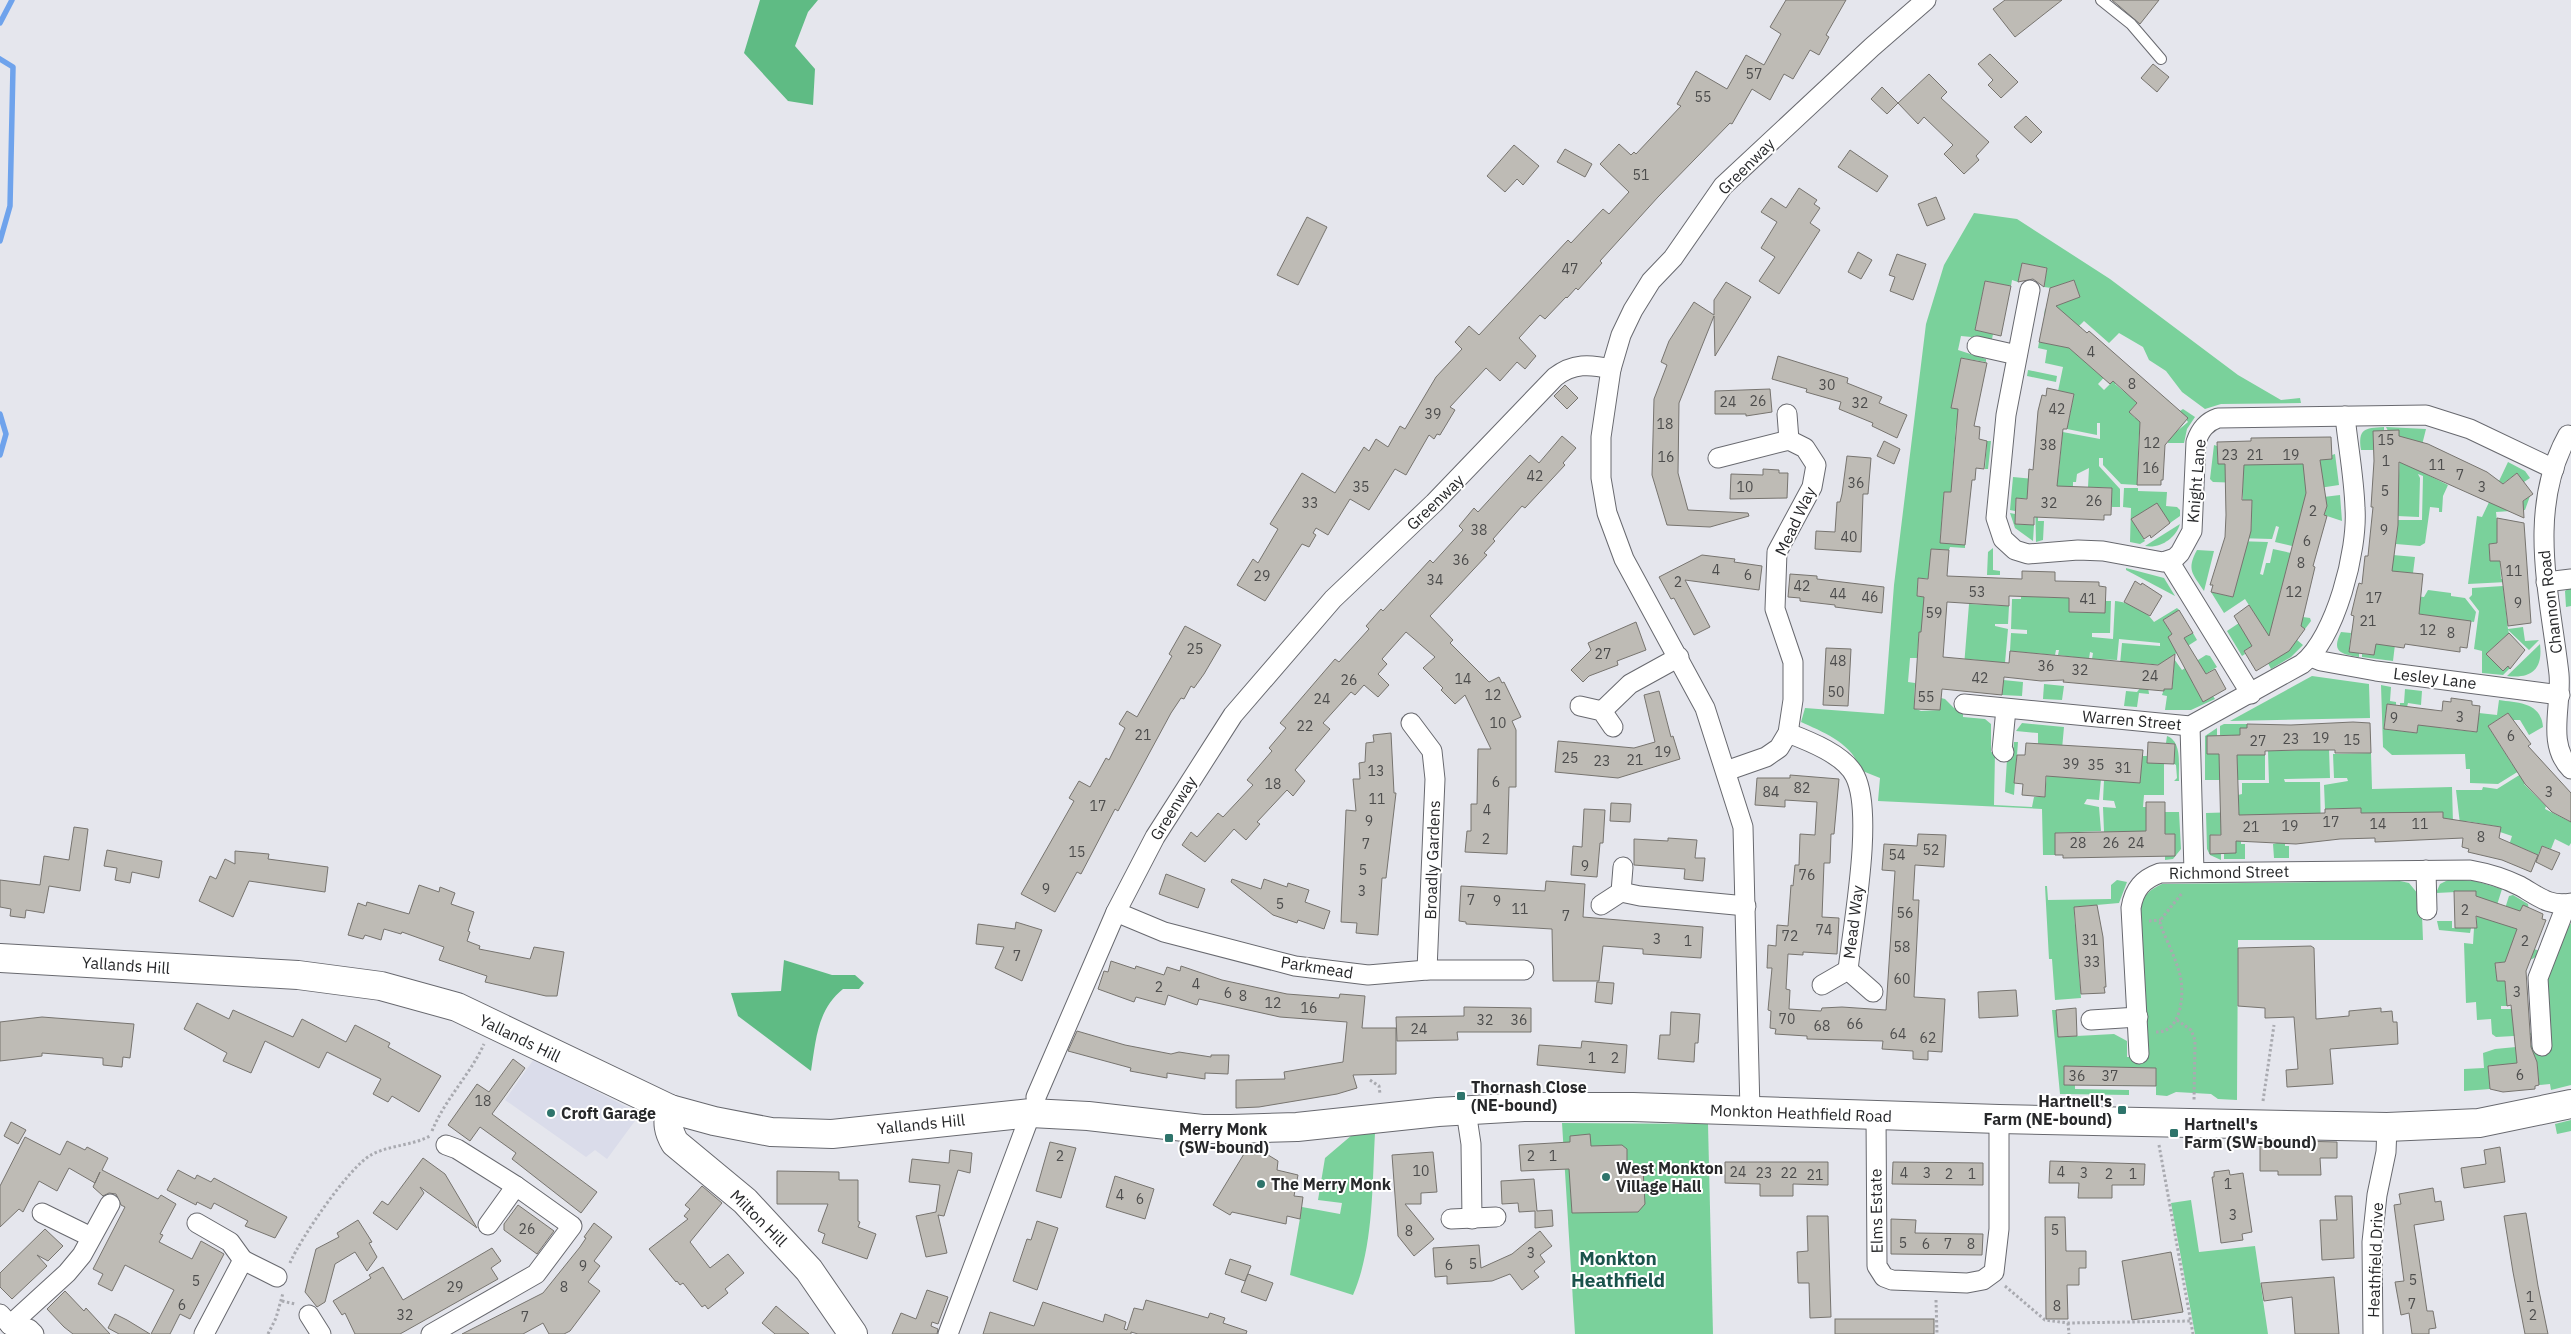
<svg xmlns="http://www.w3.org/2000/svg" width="2571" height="1334" viewBox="0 0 2571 1334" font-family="'IBM Plex Sans',sans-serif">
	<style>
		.built { fill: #dadcea }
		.green { fill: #7ad19b }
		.forest { fill: #5fbb84 }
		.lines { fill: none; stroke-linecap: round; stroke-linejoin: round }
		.stream { stroke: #6fa3ec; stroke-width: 5.5 }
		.building { fill: #bebbb5; stroke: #77746f }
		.lane-casing { stroke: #68696f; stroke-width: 12 }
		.street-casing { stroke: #68696f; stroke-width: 21 }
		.secondary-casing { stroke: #68696f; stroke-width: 30 }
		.path { stroke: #a9aab0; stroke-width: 3; stroke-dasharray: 2.5 2.5; stroke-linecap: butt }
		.lane { stroke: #fff; stroke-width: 10 }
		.street { stroke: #fff; stroke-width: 19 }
		.secondary { stroke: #fff; stroke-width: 28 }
		.poi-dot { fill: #2e746b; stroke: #fff; stroke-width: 2 }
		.labels { text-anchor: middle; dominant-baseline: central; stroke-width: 4; stroke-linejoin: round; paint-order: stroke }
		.number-label { font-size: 14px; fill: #4d4d4d }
		.street-label { font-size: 16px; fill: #27282a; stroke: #fff }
		.poi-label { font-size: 16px; font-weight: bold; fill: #27282a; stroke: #fff; text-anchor: start }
		.quarter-label { font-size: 19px; font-weight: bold; fill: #1a534b; stroke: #fff }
	</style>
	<rect width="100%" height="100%" fill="#e5e6ed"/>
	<path class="built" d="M534,1059L640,1114L607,1159L595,1150L586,1157L505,1100Z"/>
	<g class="green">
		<path d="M1974,213L2017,219L2110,279L2238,375L2281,400L2300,398L2301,403L2221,404L2205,409L2182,392L2166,371L2149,360L2143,347L2119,333L2109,343L2084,321L2079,326L2082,328L2067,346L2100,375L2110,371L2098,384L2104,390L2117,377L2119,379L2115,384L2134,400L2141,398L2129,412L2135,418L2161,395L2169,401L2157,415L2176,432L2188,422L2180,411L2183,409L2195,417L2187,429L2184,443H2168L2169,433L2139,434L2137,485L2121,484L2103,465V458H2099V466L2120,489V507H2112V488L2088,487L2089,468L2077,474L2076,482H2073V492L2038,515V521H2044L2043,540L2036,542L2035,499L2016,498L2015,511L2010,510L2013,477L2046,480L2048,468L2059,469L2062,439L2052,430L2100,439V423H2097V435L2067,429L2074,394L2058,391L2063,367L2045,363L2047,350L2038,348L2039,342L2057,345L2062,320L2044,316L2045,309L2080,297L2074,280L2051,288L2044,287L2047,268L2022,263L2018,282L2012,280L2011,286L1985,281L1975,330L1993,334L1992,339L1961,336L1958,350L1986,359V362L1961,358L1952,408L1977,413L1965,426L1956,425L1952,478L1970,494L1944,492L1940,542L1965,545V548L1950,547L1949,550L1931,549L1929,575L1936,579L1918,578L1917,596L1935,598L1934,601L1924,600L1922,625L1944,634L1919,632L1917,658H1910L1908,682L1915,683L1914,708L1921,711L1940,710L1941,698L1945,699L1954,708L1963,711V717L1985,719L1991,724V752L1995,753L1994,805L2032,807L2034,797H2045L2049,745L2038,744V733L2016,731L2022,723L2064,727L2062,749L2101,779L2099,800L2087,799L2084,804L2099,807L2101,831L2055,833V855H2043L2042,809L1878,801L1880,778L1860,770C1854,744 1823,732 1801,722L1805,708L1884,714L1894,585L1926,324L1944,265Z"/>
		<path d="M2028,370L2057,376L2056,382L2027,376Z"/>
		<path d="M2384,427V431H2373L2374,450H2361C2358,429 2364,428 2384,427Z"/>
		<path d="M2386,427L2426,429L2418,461L2436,452L2426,474L2448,485L2443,496L2442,512H2439V508L2430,507L2425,543L2420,546L2396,544L2398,520H2422L2423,476L2418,474L2420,478L2419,517L2397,516L2400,455Z"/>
		<path d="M1987,441H1991L1988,469H1985Z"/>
		<path d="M2214,445L2217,446L2218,464L2332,459V455L2335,454L2339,485L2306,490L2307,499L2340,495L2342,521L2324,515L2326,508L2292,546L2275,542L2279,527L2276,526L2272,539L2236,538L2237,530L2251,531L2252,501L2243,500V483L2213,482L2210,479Z"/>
		<path d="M2508,462L2525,471L2530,478L2524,482L2517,473L2501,485L2517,506L2530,496L2525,510L2496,512L2497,522L2515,521L2516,524L2498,543L2489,544L2490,561H2500L2501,579L2525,578L2526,581L2468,584L2477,516L2482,517Z"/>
		<path d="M2124,488H2138V491L2167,492L2166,506L2177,507L2180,510V516L2170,523L2132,520L2145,541L2140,544L2130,542L2131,508L2123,507Z"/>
		<path d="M2010,513L2015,514V524L2034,525L2033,541L2015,528Z"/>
		<path d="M2180,524C2176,538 2160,549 2145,546Z"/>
		<path d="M2236,541L2268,542L2260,574L2263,575L2266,563H2270L2273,549L2291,553L2303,617L2310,618L2311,621L2305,629L2290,618L2297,640L2303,645L2291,657L2271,669L2268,663L2265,638L2244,651L2245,654L2242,656L2227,631L2254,613L2245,599L2224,613L2211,592L2233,597L2244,555Z"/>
		<path d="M1993,548V570L2000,571V575H1987L1988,552Z"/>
		<path d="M2197,550L2214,551L2204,591C2193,574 2186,570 2197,550Z"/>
		<path d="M2393,555L2415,557L2413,573L2368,571Z"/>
		<path d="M2126,568L2164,578L2175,596L2126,570Z"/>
		<path d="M2503,586L2508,629L2523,627L2525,641L2539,640L2529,650L2508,630L2509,633L2486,654L2503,671L2508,666L2510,668L2503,675L2482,673V651L2474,649L2479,611L2469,598L2472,595V588Z"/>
		<path d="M2571,587V606L2566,607L2565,591Z"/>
		<path d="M2428,590L2451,593V596L2465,598L2476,612L2474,622L2412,613L2415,596L2424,597Z"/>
		<path d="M2021,596L2069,598V612L2105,613V601H2111L2110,633H2092V637L2113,639L2115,601C2128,602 2147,611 2154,622L2177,608L2179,610L2163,620L2177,642L2193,633L2197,640L2172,656L2182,670L2206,655L2210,656L2217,667L2192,682L2203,701L2213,696L2215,699L2191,710H2165L2167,696L2162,695L2164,689H2172L2174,666L2129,662L2119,675L2122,643L2160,646V643L2119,639L2117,660L2092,659L2093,653L2090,652L2089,659L2058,655L2059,650H2056L2055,655L2010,651L2011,633L2027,634V630L2011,629L2012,599H2021Z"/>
		<path d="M1969,604L2009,606L2008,624H1995V626L2008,629L2004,674L1994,662L1969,659L1962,691Z"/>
		<path d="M2354,623L2397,628L2393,661L2362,657V654L2374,655L2376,637L2351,633L2349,651L2359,653V657C2341,654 2331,652 2341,632L2351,633Z"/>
		<path d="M2540,644C2543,669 2532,679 2507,676Z"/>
		<path d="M2312,676L2369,684L2370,718L2230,721Z"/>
		<path d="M2003,680L2023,682L2022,696L2002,695Z"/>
		<path d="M2044,684L2064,686L2062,700L2043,699Z"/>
		<path d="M2381,685L2391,687L2390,701L2396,702V705L2387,704L2384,729L2417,733L2419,720L2440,728L2476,732L2479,713L2497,715L2499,700C2518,703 2541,702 2543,727L2529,735L2520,720H2512L2508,713L2488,726L2512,764L2514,763L2519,771L2498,784L2470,783V769H2466L2465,754L2392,755L2383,747Z"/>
		<path d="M2141,687H2148L2149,694L2139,693L2137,707L2124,706L2126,691L2137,692Z"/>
		<path d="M2405,689L2422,691L2421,705L2408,703L2407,707L2400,706V703H2404Z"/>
		<path d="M2224,724H2247V728L2240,729V755H2265V780H2205V736L2217,728V736H2207V754L2233,735H2220V726Z"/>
		<path d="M2167,736C2183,742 2178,766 2179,781H2174L2177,778L2176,765L2174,764L2175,744L2166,743Z"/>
		<path d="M2014,742H2018L2014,795L2005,792L2007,759L2013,753Z"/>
		<path d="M2329,749L2330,778L2284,779L2285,782H2320L2321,836L2285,840V846H2289V858H2274L2273,844L2277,843V838H2241V844H2245V859H2224V853L2235,834L2210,835L2221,853V860L2210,855L2207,849L2206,813L2239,812L2238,795L2242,794V783H2269L2268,751Z"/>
		<path d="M2371,753L2372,789L2452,787L2453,824L2362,835L2361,808L2325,809L2324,785L2348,781L2347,778H2334L2333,754Z"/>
		<path d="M2142,756H2147V762L2164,763V795H2144L2143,807H2146V812H2179L2181,849L2173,859L2165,860V856H2175V834L2104,832L2103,807L2116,808L2114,801L2103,800L2104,780L2140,782Z"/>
		<path d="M2538,770L2524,784L2546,806L2545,809L2571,822V843L2569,846L2555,839L2551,849L2542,846L2538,855L2515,845L2504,861L2512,836L2500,832L2501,827L2466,821L2460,824L2456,790H2482L2483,787L2497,789L2521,774Z"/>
		<path d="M2450,879L2475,881L2502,889L2492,921H2501L2509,896L2513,895L2528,904L2534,949L2540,951C2534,966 2508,961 2495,963L2497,981H2505L2507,1006H2501V1009H2512L2514,1034L2532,1033V1035L2496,1037L2492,1034L2491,1019L2477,1020L2476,1002L2466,1003L2464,943L2473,944L2474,928L2477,927L2476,891L2436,893L2440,884Z"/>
		<path d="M2117,880L2127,882L2119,903L2074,907L2075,926L2099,924L2076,932L2081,998L2055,1000L2052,959H2049L2045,886H2047L2048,900L2111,899V885Z"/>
		<path d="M2400,881L2409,883L2418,894V913L2422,915L2423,940H2238L2237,1100L2218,1099L2211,1094L2176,1092L2167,1096L2156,1095V1068H2130V1086H2123V1068L2097,1067V1085H2090L2091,1067L2065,1066L2064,1085H2075V1089L2129,1090V1095L2060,1094L2052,1010H2056L2058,1037L2114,1034L2127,1041V1057L2147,1056L2139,908C2144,895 2149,890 2162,884Z"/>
		<path d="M2437,921H2452V928H2471L2470,933L2439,930Z"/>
		<path d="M2571,923V1085L2551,1090L2550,1084L2539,1085L2537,1062L2488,1066L2490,1089L2464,1091V1069L2484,1068L2483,1053L2495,1049L2537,1045C2542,1003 2546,959 2571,923Z"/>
		<path d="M2571,1120V1131L2557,1134L2555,1124Z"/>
		<path d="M1562,1123L1708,1124L1713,1334H1575Z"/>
		<path d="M1375,1133C1372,1186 1374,1246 1353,1295L1290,1275L1302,1207L1340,1214L1342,1203L1318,1200L1325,1158L1352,1135Z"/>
		<path d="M2191,1200L2199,1252L2255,1246L2268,1334H2195L2171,1203Z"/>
	</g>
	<g class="forest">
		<path d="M760,0H818L808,12L795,46L815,69L813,105L788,101L744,53Z"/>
		<path d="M784,960L832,975H855L864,983L859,989H843C817,1010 816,1040 811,1071L738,1016L731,993L781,991Z"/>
	</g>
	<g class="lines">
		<g class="stream">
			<path d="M0,23L12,0"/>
			<path d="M0,59L13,67L10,206L0,241"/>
			<path d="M0,414L6,434L0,455"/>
		</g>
	</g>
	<g class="building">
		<path d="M1786,0H1846L1826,35L1829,37L1819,55L1810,50L1793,79L1784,74L1770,100L1752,89L1732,124L1730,123L1658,197L1600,261L1602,263L1578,290L1576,288L1567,298L1566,297L1545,319L1540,315L1519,338L1536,356L1525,369L1517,362L1500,381L1486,368L1450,407L1455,410L1440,435L1437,434L1434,439L1429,435L1406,475L1395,469L1369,510L1350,499L1328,535L1316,528L1313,533L1316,535L1309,547L1302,544L1265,601L1237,585L1253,559L1258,563L1278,529L1270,524L1302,473L1335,493L1364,447L1369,451L1376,439L1388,447L1400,426L1405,429L1436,377L1462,349L1455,342L1469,326L1479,335L1568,240L1571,243L1603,209L1609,214L1629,192L1600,164L1619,144L1631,155L1634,152L1636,154L1681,106L1677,104L1696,71L1727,89L1746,55L1764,65L1781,34L1770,27Z"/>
		<path d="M2005,0H2062L2015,37L1993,9Z"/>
		<path d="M2112,0H2159L2140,24Z"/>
		<path d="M1990,54L2018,82L2001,98L1988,85L1993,80L1978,64Z"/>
		<path d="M2153,64L2169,77L2157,92L2141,78Z"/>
		<path d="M1929,74L1947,92L1941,98L1989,142L1976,156L1979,160L1964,174L1944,154L1953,145L1924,117L1918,124L1898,103Z"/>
		<path d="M1882,87L1898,103L1887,114L1871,99Z"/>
		<path d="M2026,116L2042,132L2031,143L2014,127Z"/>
		<path d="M1514,145L1539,166L1523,185L1517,179L1505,192L1487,176Z"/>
		<path d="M1565,149L1592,164L1585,177L1557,162Z"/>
		<path d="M1850,150L1888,176L1877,192L1838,167Z"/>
		<path d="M1799,188L1817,200L1814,204L1820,208L1810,223L1820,230L1779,294L1759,281L1775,257L1761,248L1777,222L1761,212L1771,198L1786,208Z"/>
		<path d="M1936,197L1945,219L1927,226L1918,204Z"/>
		<path d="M1307,217L1327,227L1298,285L1277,275Z"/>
		<path d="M1858,252L1872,260L1861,279L1848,272Z"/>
		<path d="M1897,254L1926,264L1913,300L1890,291L1895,277L1889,275Z"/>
		<path d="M2022,263L2047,268L2044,287L2033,279L2018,282Z"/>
		<path d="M2074,280L2080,297L2056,306L2087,333L2089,331L2188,418L2165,445L2163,480H2161V485H2137L2140,422L2129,412L2137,403L2113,381L2110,384L2069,348L2039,342L2050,288Z"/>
		<path d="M1985,281L2011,286L2001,336L1975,330Z"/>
		<path d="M1726,282L1751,297L1715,356L1714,316L1679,403L1678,473L1688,510L1748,513L1749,516L1710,527L1667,525L1652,475L1654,399L1667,365L1661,362L1669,341L1694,302L1714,315V300Z"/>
		<path d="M1778,356L1848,378L1847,383L1882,397L1879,403L1907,415L1897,438L1872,426L1873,423L1839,409L1841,402L1806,392L1807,389L1772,379Z"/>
		<path d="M1961,358L1987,363L1974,426L1980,427L1979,439L1987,441L1984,469L1976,468L1975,480H1972L1965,545L1940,543L1944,492H1951L1958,409L1951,408Z"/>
		<path d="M1565,385L1578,398L1567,409L1554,396Z"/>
		<path d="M2047,388L2074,394L2067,429H2063L2057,486L2112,488L2111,515H2104V520L2034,517V525L2015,524L2016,498L2027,499L2029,469L2033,470L2038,411L2042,395L2046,396Z"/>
		<path d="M1770,389L1772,412L1746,416V414H1715V391Z"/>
		<path d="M2399,430V436L2428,444L2487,472L2503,484L2517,473L2533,494L2523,501L2524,518L2399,462L2398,525L2392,571L2423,574L2419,614L2471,621L2467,648L2460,647V652L2405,644L2404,648L2376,644L2374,655L2349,652L2354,616L2351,615L2357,590L2359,583L2362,584L2365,556H2368L2373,507H2371L2374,461L2373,431Z"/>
		<path d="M1562,436L1576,448L1563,463L1565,465L1525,508L1522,506L1493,539L1495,541L1484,553L1487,555L1430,616L1453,640L1450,643L1489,682L1499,677L1502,683L1504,682L1521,717L1512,721L1516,730V787H1509L1507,854L1465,852L1467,831H1471V804H1477L1478,749H1491L1465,695L1455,704L1441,690L1443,688L1423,668L1435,657L1406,632L1382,659L1387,664L1378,674L1389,685L1378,697L1364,685L1355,695L1351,692L1323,723L1330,729L1295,770L1305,781L1293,796L1287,790L1257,822L1260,824L1246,840L1234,829L1205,862L1182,845L1191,832L1197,837L1218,813L1223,817L1253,785L1247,780L1272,751L1269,748L1286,728L1280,723L1335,659L1339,662L1369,629L1366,626L1381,609L1383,611L1430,560L1433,563L1463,530L1459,526L1474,508L1478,512L1530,455L1539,463Z"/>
		<path d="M2331,437L2332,459L2320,460L2327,506L2324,515L2327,516L2313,566L2315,567L2301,626L2305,629L2289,651L2256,671L2244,651L2252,646L2234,616L2249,605L2269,636L2306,493L2303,464L2244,465L2242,500H2252L2251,531L2233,597L2211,592L2213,585H2210L2225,537L2226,515L2225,464H2218L2217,442L2251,441V438Z"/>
		<path d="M1884,441L1900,449L1894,464L1877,456Z"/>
		<path d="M1847,456L1871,458L1868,494H1863L1861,552L1815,549L1816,531L1835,532L1837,502H1840L1842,494Z"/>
		<path d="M1763,469L1779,470V473H1788L1787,498L1730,499L1731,474L1763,475Z"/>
		<path d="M2157,503L2170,523L2151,538L2150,535L2144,539L2131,519Z"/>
		<path d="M2497,518L2524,523L2531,623L2508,626L2500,561H2490L2489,544L2497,543Z"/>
		<path d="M1931,549L1949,550L1947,576L2022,579V571L2055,572V581L2099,582V586L2106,587L2105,613L2069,612V598L2009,596V606L1947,602L1943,657L2009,663L2010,651L2158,665L2175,654L2172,689H2164V691L2063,682L2064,680L2041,681L2004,677L2002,695L1942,689L1940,710L1914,709L1919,632H1921L1924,597L1917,596L1918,578L1928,579Z"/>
		<path d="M1702,555L1735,559L1734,562L1762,566L1759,590L1685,580L1710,627L1694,635L1674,598L1671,599L1659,577Z"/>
		<path d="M1790,574L1817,576V579L1884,587L1882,613L1835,607V605L1800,601V598L1788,597Z"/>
		<path d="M2135,581L2141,585L2142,583L2162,596L2150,616L2124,602Z"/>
		<path d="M2179,610L2193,633L2184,638L2206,674L2215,669L2226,689L2203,702L2168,637L2172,634L2163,620Z"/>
		<path d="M1636,622L1646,650L1617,661L1618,665L1589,676L1583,682L1571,670L1591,650L1588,643Z"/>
		<path d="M1185,626L1221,645L1204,674L1194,688L1191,686L1184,699L1181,698L1171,713L1118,811L1115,809L1081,874L1077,872L1055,912L1021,894L1074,801L1069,798L1079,781L1090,787L1106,758L1109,760L1125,728L1119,724L1127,711L1137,717L1172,656L1169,654Z"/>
		<path d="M2509,633L2525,650L2510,669L2508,666L2503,671L2486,654Z"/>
		<path d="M1826,648L1851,649L1848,706L1823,705Z"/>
		<path d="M1659,691L1671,737L1673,736L1680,759L1618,778L1555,772L1558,741L1634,748L1655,742L1644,695Z"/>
		<path d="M2451,698L2472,701V705L2480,706L2477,732L2418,725L2417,733L2384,729L2387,704L2442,711L2443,701L2451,702Z"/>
		<path d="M2508,713L2531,744L2528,746L2571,793V822L2552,812L2525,784L2488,726Z"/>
		<path d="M2353,722L2370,723L2371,753H2335V750H2299L2265,751V755H2237L2239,815L2325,813V809L2361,808V813L2443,812V818L2501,827L2499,838L2538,855L2531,872L2502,860L2468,852L2469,849L2462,847L2463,838L2375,842V838L2340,839L2296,844L2236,841V853L2210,854V835H2221L2219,754H2207V736L2240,735V728H2247V724L2291,725Z"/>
		<path d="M1391,733L1394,793H1396L1386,878H1382L1378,935L1356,933L1357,923L1341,922L1346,810L1356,811L1353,779H1360L1359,763L1365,762L1366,743L1374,742L1373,735Z"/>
		<path d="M2148,742L2175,744L2174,764L2147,763Z"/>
		<path d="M2026,743L2143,750L2140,783L2046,776L2045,797L2022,795L2023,784L2014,783L2017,755H2025Z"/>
		<path d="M1790,775L1839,779L1834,834H1831L1830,863H1824L1822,917L1839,918L1837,954L1803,952V955L1788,954L1786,989L1790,990L1789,1009L1821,1011L1822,1008L1842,1007L1886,1010L1895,871L1882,870L1884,844L1917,846L1918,834L1946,835L1944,867L1915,865L1913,900H1919L1914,997L1945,999L1942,1052L1928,1051V1060L1913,1059V1051L1882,1049L1883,1041L1807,1039V1036L1775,1034L1776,1029L1770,1028L1771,1011L1768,1010L1772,968H1767L1768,945L1776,946L1777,925L1788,926L1791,885L1793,886L1795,865H1799L1800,834L1815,835L1817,802L1785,800V807L1755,805L1757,778H1790Z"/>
		<path d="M2146,802H2165V834H2175V856L2063,858V855H2055V833L2146,831Z"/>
		<path d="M1611,803L1631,804L1630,822L1610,821Z"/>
		<path d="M1584,809L1605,810L1603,843H1600L1597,877L1571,875L1573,846L1582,847Z"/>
		<path d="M74,827L88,829L80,891L49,886L44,913L26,910L25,918L10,916L11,909L0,907V880L40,885L44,856L69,860Z"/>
		<path d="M1668,838L1697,840L1695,858H1705L1703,881L1684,879L1685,869L1634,865V839L1668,841Z"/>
		<path d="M2542,846L2560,853L2552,870L2536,862Z"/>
		<path d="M107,850L162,861L159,878L132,872L130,883L115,880L117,868L104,866Z"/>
		<path d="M235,851L269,854L268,859L328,867L325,892L249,881L233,917L199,901L210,876L216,879L225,859L235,864Z"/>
		<path d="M1166,874L1205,889L1198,908L1159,894Z"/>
		<path d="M1232,879L1261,889L1264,879L1287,887L1288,883L1309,890L1305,902L1330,911L1324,929L1298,920L1297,923L1273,915L1231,882Z"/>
		<path d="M1546,881L1585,884L1583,917L1703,927L1701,958L1643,954V949L1603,946L1599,981H1553L1552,929L1466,924V922L1459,921L1461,886L1545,891Z"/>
		<path d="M419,885L439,892L440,887L455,893L451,904L474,912L468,931L470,932L467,941L480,946L479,949L530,959L534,947L564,952L557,996H546L485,982L487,976L439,960L444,947L402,932L401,934L384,929L381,940L365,935L363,939L348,935L358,903L366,906L367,902L409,914Z"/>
		<path d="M2454,891H2476V896L2520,911L2523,905L2543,914L2542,919L2546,920L2526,971L2531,1047L2537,1062L2539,1085L2535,1086V1089L2503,1092L2490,1089L2488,1066L2517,1063L2511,1005L2507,1006L2505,981H2497L2495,963L2505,962L2517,929L2476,916L2477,928H2455Z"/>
		<path d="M2097,905L2103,937L2106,987H2104L2105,993L2081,994L2074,907Z"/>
		<path d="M1016,922L1042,930L1022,981L995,968L1004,947L976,944L978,924L1015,929Z"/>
		<path d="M2311,946L2314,948L2316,1019L2349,1016V1011L2381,1008V1012L2392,1011L2393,1022H2397L2398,1044L2330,1049L2333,1084L2287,1087L2286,1070L2298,1069L2294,1017L2265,1018V1008L2238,1006V948Z"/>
		<path d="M1111,961L1135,969L1136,966L1164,975L1167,967L1180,971L1181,966L1222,980L1287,994L1339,998L1340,994L1365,996L1362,1028H1396V1074L1353,1075L1357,1088L1337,1094L1259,1107L1236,1108V1080L1285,1079L1284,1072L1343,1062L1347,1022L1280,1017L1199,999L1197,1005L1168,995L1165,1005L1136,997L1134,1002L1098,989L1104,971L1108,972Z"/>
		<path d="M1597,982L1614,983L1612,1004L1595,1002Z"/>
		<path d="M2016,990L2018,1016L1979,1018L1978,992Z"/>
		<path d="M197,1003L229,1019L233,1010L293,1037L302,1019L346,1042L355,1025L390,1043L388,1047L441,1076L419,1112L392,1096L388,1102L373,1094L381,1079L327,1052L319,1068L265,1041L251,1073L223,1061L227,1053L184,1029Z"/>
		<path d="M1464,1007L1531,1008V1032H1457L1458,1040L1397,1041L1396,1017L1464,1016Z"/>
		<path d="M2076,1008L2077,1036L2058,1037L2056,1010Z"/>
		<path d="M1671,1012L1700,1014L1698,1043H1695L1694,1062L1658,1059L1660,1035H1670Z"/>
		<path d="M42,1017L134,1024L130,1058L123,1057L122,1067L103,1065V1058L42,1053V1056L0,1061V1022Z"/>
		<path d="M1077,1031L1125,1045L1171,1054L1179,1052L1211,1057V1055H1229L1228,1074L1205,1073V1079L1167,1073V1078L1130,1071L1131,1068L1068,1051Z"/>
		<path d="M1582,1041L1627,1045L1625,1073L1537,1065L1539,1045L1581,1048Z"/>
		<path d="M513,1059L525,1068L492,1114L597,1192L581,1213L512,1159L516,1153L480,1127L470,1141L448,1125L477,1084L489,1092Z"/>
		<path d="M2064,1066L2156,1068V1086L2064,1085Z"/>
		<path d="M11,1122L26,1130L18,1144L4,1136Z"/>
		<path d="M1590,1134L1591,1146L1622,1145L1627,1149V1163L1638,1164L1643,1169L1645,1204L1638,1212L1572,1213L1569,1169L1521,1171L1519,1145L1570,1142V1136Z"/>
		<path d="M25,1137L60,1155L67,1141L85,1150L87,1147L108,1158L102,1170L158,1199L161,1195L176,1204L160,1234L163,1235L159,1242L192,1259L201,1241L224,1254L190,1319L180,1314L170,1334H151L174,1290L125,1265L112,1291L98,1284L103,1274L93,1269L125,1207L121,1205L116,1194L109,1193L103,1196L93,1187L100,1172L95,1183L69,1168L57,1191L39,1181L23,1212L19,1209L0,1227V1186Z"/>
		<path d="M2260,1140L2337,1142V1158H2320L2321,1175H2278V1171H2260Z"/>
		<path d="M1050,1142L1076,1148L1061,1198L1036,1191Z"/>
		<path d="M1250,1144L1278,1161L1277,1170L1298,1175L1294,1196L1303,1197L1300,1219L1287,1216L1286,1224L1232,1212L1230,1215L1213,1205Z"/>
		<path d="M2500,1147L2505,1182L2464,1188L2461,1168L2486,1164L2484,1150Z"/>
		<path d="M950,1150L972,1153L970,1173L958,1170L944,1216L938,1215L947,1253L926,1257L916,1216L936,1212L940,1185L909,1182L912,1159L949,1163Z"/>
		<path d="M1433,1152L1437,1192L1421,1193V1204H1405L1434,1239L1414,1256L1398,1236L1392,1155Z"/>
		<path d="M423,1158L445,1174L477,1228L420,1187L424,1193L397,1230L373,1213L382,1201L388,1205Z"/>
		<path d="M2050,1161L2145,1164L2144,1185H2112V1198H2078L2079,1183H2049Z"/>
		<path d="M1725,1162H1828V1185L1793,1184V1196H1760V1184L1725,1183Z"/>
		<path d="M1893,1162L1983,1163V1185L1892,1184Z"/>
		<path d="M178,1170L195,1179L197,1175L211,1182L214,1178L287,1217L275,1238L245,1226L248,1221L214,1203L211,1209L197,1202L196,1205L167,1190Z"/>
		<path d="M2229,1170L2230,1175L2243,1173L2252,1232L2242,1234L2243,1240L2221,1243L2212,1177H2214V1172Z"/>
		<path d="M777,1171L839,1172V1180H858V1221L860,1222L858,1227L876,1234L867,1259L822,1243L825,1234L818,1231L828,1204H777Z"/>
		<path d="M1115,1176L1154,1189L1145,1219L1106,1207Z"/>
		<path d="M1534,1179L1537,1211L1552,1210L1553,1226L1535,1228V1211L1519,1212L1518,1203L1502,1204L1501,1181Z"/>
		<path d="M702,1186L722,1203L690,1242L710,1268L728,1254L744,1273L725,1289L728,1293L708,1309L705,1305L702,1307L683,1283L680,1285L677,1281L676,1282L649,1249L688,1219L684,1216L690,1209L685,1205Z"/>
		<path d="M2433,1188L2435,1202L2441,1201L2444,1220L2414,1225L2427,1311H2433L2436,1328L2429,1329V1334H2412L2409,1313L2401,1315L2395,1282L2404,1281L2394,1205L2401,1204L2399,1194Z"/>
		<path d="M2335,1196H2352L2354,1258L2322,1260L2320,1220H2337Z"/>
		<path d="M518,1205L554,1231L537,1254L504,1230V1224Z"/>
		<path d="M2526,1213L2538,1286L2548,1334H2525L2513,1272L2504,1216Z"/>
		<path d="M1807,1216H1828L1831,1317L1810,1318L1809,1283H1798L1797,1252L1808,1251Z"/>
		<path d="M2045,1217H2065L2066,1251H2086V1268H2079V1285H2067L2068,1319H2046Z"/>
		<path d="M1891,1219L1916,1220L1915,1233L1983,1234L1982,1255L1891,1254Z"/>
		<path d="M358,1220L372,1242L369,1243L377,1257L367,1271L355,1252L335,1264L325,1302L317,1307L305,1292L316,1249L339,1237L337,1233Z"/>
		<path d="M1037,1221L1058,1228L1037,1290L1013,1281L1027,1239L1031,1240Z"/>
		<path d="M594,1223L612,1237L594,1261L600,1266L588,1282L600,1291L570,1331L564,1334H549L543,1323L523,1334H462L543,1293L580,1247L586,1238L584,1237Z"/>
		<path d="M45,1229L63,1246L48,1261L37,1255L47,1266L12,1299L0,1287V1273Z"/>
		<path d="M1540,1231L1552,1246L1540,1255L1545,1262L1534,1271L1539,1277L1522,1290L1510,1274L1492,1281L1447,1284V1276L1435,1277L1433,1248L1479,1245L1481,1268L1512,1254Z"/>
		<path d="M492,1248L501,1261L491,1268L498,1279L400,1334H355L345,1313L342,1315L333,1301L371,1278L369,1275L383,1267L403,1300Z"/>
		<path d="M2171,1252L2183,1312L2132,1320L2122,1261Z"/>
		<path d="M1230,1259L1251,1266L1245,1281L1225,1274Z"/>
		<path d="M1248,1274L1273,1283L1266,1301L1241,1292Z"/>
		<path d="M2334,1277L2339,1334H2295L2292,1297L2264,1301L2261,1283Z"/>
		<path d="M927,1290L948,1297L938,1324L932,1322L931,1326L938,1329L937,1334H892L901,1313L916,1319Z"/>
		<path d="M65,1291L84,1311L86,1308L110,1334H73L64,1327L47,1309Z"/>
		<path d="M1146,1300L1208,1318L1210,1313L1225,1318L1223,1323L1247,1331L1246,1334H1138L1131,1332V1334H983L990,1312L1034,1326L1043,1302L1103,1322L1105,1314L1126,1322L1124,1329L1127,1330L1134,1308L1143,1310Z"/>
		<path d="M776,1306L809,1334H775L762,1323Z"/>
		<path d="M115,1314L127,1320L150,1334H119L108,1328Z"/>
		<rect x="1835" y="1319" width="99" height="15"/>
	</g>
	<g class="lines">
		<g class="lane-casing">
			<path id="lane" d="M2101,0L2131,24L2161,59"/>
		</g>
		<g class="street-casing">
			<g id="street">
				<path d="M2030,290L2006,415L1996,518L2003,539L2015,550L2028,554L2078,550L2103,551L2163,562L2175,558L2180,553L2192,531L2196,442C2200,430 2206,422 2218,418L2426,415L2470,429L2554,469"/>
				<path d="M1977,346L2017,355"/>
				<path d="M1611,369L1601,437V478L1607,513L1624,559L1705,708L1743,827L1750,1111"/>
				<path d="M1787,414L1789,440"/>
				<path d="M2568,435C2526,510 2550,595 2559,674C2562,706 2546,744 2571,769"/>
				<path d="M1718,458L1789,440L1805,448L1816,465L1812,487L1777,552L1775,609L1793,662V700L1788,733L1779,748L1766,757L1726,771"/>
				<path d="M2169,561L2251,694"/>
				<path d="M2546,582L2571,579"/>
				<path d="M2311,657L2321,661L2376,671L2560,695"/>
				<path d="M1964,704L2190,726L2302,664C2336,637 2358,550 2355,508C2354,477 2348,446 2345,416"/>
				<path d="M1580,706L1602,711L1613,727"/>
				<path d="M1602,711L1630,684L1679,657"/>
				<path d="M1411,723L1432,751L1435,779L1427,970"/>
				<path d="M2190,726L2194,872"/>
				<path d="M1788,733C1809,741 1845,755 1855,776C1874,814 1853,924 1848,970"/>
				<path d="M2004,752L2002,750L2006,709"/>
				<path d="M2426,870L2427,910"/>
				<path d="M1621,892L1640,896L1746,906"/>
				<path d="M1601,905L1621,892L1623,867"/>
				<path d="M1116,912L1164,932L1295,966L1368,975L1427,970H1524"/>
				<path d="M1822,985L1848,970L1873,992"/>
				<path d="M2091,1020L2138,1017"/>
				<path d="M2542,1046L2538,978L2564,911V904"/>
				<path d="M2139,1054L2131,908C2134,889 2143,879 2160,873L2470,870C2487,873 2504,878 2520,886C2538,896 2549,907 2571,903"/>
				<path d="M1036,1097L1116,912L1155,837L1233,715L1333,599L1434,503L1555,377C1573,363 1590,364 1611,369L1621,335L1633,310L1651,281L1673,258L1723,186L1872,47L1926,0"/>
				<path d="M1466,1111L1471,1144L1472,1219"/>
				<path d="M1876,1116L1877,1266L1884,1277L1892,1280L1967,1283L1983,1280L1994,1272L1999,1229V1119"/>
				<path d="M42,1213L91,1237"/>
				<path d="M1451,1219L1496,1217"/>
				<path d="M197,1223L230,1242L243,1260L204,1334"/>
				<path d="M488,1225L516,1186"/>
				<path d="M243,1260L277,1277"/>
				<path d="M0,1314L10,1325L29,1329L34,1334"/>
				<path d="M309,1315L321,1334"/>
				<path d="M10,1325L67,1273L82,1255L110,1204"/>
				<path d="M431,1334L536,1274L572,1226L516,1186L457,1149L446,1145"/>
				<path d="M948,1334L1031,1113"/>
				<path d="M2373,1334L2372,1242L2377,1195L2386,1152L2387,1127"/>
			</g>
		</g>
		<g class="secondary-casing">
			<g id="secondary">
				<path d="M0,958L298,975L381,986L457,1007L670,1109L714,1121L771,1132L832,1134L1031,1113L1088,1116L1202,1129H1231L1297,1127L1438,1112L1524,1107H1633L1999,1119L2387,1127L2479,1123L2571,1104"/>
				<path d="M670,1109C667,1123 668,1131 675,1143L745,1201L809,1270L853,1334"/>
			</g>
		</g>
		<g class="path">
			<path d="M2149,921L2161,920"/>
			<path d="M2177,1020L2191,1030L2195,1040L2194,1101"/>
			<path d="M2156,1032C2183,1033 2185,990 2179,971C2174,955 2166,939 2160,924L2162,918L2183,892"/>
			<path d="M1370,1080L1379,1086L1380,1094"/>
			<path d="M2263,1101L2274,1025"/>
			<path d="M432,1131C445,1099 470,1075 484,1044"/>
			<path d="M2159,1145L2193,1334"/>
			<path d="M290,1263C300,1239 349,1167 371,1155C389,1145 411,1146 430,1136"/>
			<path d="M2005,1286L2045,1320L2068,1323L2190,1321"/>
			<path d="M1936,1300L1937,1334"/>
			<path d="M282,1301L295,1304"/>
			<path d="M2068,1323L2069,1334"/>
			<path d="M268,1334L276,1318L283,1293"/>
		</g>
		<use href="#lane" class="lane"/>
		<use href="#street" class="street"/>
		<use href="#secondary" class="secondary"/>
	</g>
	<g class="poi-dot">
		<rect x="1456" y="1091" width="10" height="10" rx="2.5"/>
		<rect x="2117" y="1105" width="10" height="10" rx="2.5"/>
		<circle cx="551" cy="1113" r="5"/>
		<rect x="2169" y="1128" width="10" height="10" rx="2.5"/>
		<rect x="1164" y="1133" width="10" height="10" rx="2.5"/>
		<circle cx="1606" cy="1177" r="5"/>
		<circle cx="1261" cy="1184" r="5"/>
	</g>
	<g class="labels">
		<g class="number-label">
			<text x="1754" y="74">57</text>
			<text x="1703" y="97">55</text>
			<text x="1641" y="175">51</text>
			<text x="1570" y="269">47</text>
			<text x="2091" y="352">4</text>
			<text x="2132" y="384">8</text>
			<text x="1827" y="385">30</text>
			<text x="1758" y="401">26</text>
			<text x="1728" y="402">24</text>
			<text x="1860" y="403">32</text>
			<text x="2057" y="409">42</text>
			<text x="1433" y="414">39</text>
			<text x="1665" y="424">18</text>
			<text x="2386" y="440">15</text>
			<text x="2152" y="443">12</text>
			<text x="2048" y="445">38</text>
			<text x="2230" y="455">23</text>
			<text x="2255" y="455">21</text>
			<text x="2291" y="455">19</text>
			<text x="1666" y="457">16</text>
			<text x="2386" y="461">1</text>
			<text x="2437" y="465">11</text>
			<text x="2151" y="468">16</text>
			<text x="2460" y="475">7</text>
			<text x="1535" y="476">42</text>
			<text x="1856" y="483">36</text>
			<text x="1361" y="487">35</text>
			<text x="1745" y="487">10</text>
			<text x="2482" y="487">3</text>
			<text x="2385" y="491">5</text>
			<text x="2094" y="501">26</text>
			<text x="1310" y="503">33</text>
			<text x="2049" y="503">32</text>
			<text x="2313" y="511">2</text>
			<text x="1479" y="530">38</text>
			<text x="2384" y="530">9</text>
			<text x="1849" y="537">40</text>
			<text x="2307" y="541">6</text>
			<text x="1461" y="560">36</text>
			<text x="2301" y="563">8</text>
			<text x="1716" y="570">4</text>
			<text x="2514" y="571">11</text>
			<text x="1748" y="575">6</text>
			<text x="1262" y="576">29</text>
			<text x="1435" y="580">34</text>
			<text x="1678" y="582">2</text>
			<text x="1802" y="586">42</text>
			<text x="1977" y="592">53</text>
			<text x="2294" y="592">12</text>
			<text x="1838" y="594">44</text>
			<text x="1870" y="597">46</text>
			<text x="2374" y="598">17</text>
			<text x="2088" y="599">41</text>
			<text x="2518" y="603">9</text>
			<text x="1934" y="613">59</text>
			<text x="2368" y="621">21</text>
			<text x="2428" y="630">12</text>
			<text x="2451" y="633">8</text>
			<text x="1195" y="649">25</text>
			<text x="1603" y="654">27</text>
			<text x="1838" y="661">48</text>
			<text x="2046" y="666">36</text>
			<text x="2080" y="670">32</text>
			<text x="2150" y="676">24</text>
			<text x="1980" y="678">42</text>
			<text x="1463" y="679">14</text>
			<text x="1349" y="680">26</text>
			<text x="1836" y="692">50</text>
			<text x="1493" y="695">12</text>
			<text x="1926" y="697">55</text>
			<text x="1322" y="699">24</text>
			<text x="2460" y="717">3</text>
			<text x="2394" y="718">9</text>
			<text x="1498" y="723">10</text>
			<text x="1305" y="726">22</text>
			<text x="1143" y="735">21</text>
			<text x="2511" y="736">6</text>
			<text x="2321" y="738">19</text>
			<text x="2291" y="739">23</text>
			<text x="2352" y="740">15</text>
			<text x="2258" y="741">27</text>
			<text x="1663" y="752">19</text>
			<text x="1570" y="758">25</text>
			<text x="1635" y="760">21</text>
			<text x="1602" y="761">23</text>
			<text x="2071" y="764">39</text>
			<text x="2096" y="765">35</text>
			<text x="2123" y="768">31</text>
			<text x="1376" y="771">13</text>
			<text x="1496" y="782">6</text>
			<text x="1273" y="784">18</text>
			<text x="1802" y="788">82</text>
			<text x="1771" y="792">84</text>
			<text x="2549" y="792">3</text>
			<text x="1377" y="799">11</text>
			<text x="1098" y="806">17</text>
			<text x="1487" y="810">4</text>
			<text x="1369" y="821">9</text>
			<text x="2331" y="822">17</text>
			<text x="2378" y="824">14</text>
			<text x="2420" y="824">11</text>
			<text x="2290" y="826">19</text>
			<text x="2251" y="827">21</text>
			<text x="2481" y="837">8</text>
			<text x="1486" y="839">2</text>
			<text x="2078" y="843">28</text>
			<text x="2111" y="843">26</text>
			<text x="2136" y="843">24</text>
			<text x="1366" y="844">7</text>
			<text x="1931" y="850">52</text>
			<text x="1077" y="852">15</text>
			<text x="1897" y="855">54</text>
			<text x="1585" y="866">9</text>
			<text x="1363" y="870">5</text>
			<text x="1807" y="875">76</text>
			<text x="1046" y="889">9</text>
			<text x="1362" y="891">3</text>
			<text x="1471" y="900">7</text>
			<text x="1497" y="901">9</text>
			<text x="1280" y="904">5</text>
			<text x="1520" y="909">11</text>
			<text x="2465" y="910">2</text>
			<text x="1905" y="913">56</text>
			<text x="1566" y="916">7</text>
			<text x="1824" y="930">74</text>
			<text x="1790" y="936">72</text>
			<text x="1657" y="939">3</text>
			<text x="2090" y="940">31</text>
			<text x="1688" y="941">1</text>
			<text x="2525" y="941">2</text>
			<text x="1902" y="947">58</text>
			<text x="1017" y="956">7</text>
			<text x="2092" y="962">33</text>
			<text x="1902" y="979">60</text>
			<text x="1196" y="984">4</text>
			<text x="1159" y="987">2</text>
			<text x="2517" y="992">3</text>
			<text x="1228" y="993">6</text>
			<text x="1243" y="996">8</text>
			<text x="1273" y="1003">12</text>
			<text x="1309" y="1008">16</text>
			<text x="1787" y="1019">70</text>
			<text x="1485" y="1020">32</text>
			<text x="1519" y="1020">36</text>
			<text x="1855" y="1024">66</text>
			<text x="1822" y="1026">68</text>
			<text x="1419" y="1029">24</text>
			<text x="1898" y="1034">64</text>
			<text x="1928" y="1038">62</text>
			<text x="1592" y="1058">1</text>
			<text x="1615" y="1058">2</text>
			<text x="2520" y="1075">6</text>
			<text x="2077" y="1076">36</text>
			<text x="2110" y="1076">37</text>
			<text x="483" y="1101">18</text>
			<text x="1060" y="1156">2</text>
			<text x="1531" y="1156">2</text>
			<text x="1553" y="1156">1</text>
			<text x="1421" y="1171">10</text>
			<text x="1738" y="1172">24</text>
			<text x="2061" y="1172">4</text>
			<text x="1764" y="1173">23</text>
			<text x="1789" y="1173">22</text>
			<text x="1904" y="1173">4</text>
			<text x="1927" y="1173">3</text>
			<text x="2084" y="1173">3</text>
			<text x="1949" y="1174">2</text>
			<text x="1972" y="1174">1</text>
			<text x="2109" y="1174">2</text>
			<text x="2133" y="1174">1</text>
			<text x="1815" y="1175">21</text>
			<text x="2228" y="1184">1</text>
			<text x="1120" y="1195">4</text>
			<text x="1140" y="1199">6</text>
			<text x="2233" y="1215">3</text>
			<text x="527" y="1229">26</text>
			<text x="2055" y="1230">5</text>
			<text x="1409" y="1231">8</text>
			<text x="1903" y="1243">5</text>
			<text x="1926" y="1244">6</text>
			<text x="1948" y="1244">7</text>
			<text x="1971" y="1244">8</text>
			<text x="1531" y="1253">3</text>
			<text x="1473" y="1264">5</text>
			<text x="1449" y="1265">6</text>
			<text x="583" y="1266">9</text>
			<text x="2413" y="1280">5</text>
			<text x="196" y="1281">5</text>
			<text x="455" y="1287">29</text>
			<text x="564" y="1287">8</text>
			<text x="2530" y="1297">1</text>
			<text x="2412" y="1304">7</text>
			<text x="182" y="1305">6</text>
			<text x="2057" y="1306">8</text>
			<text x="405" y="1315">32</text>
			<text x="2533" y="1315">2</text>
			<text x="525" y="1317">7</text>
		</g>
		<g class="street-label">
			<text transform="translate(1746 166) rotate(-45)">Greenway</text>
			<text transform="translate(2196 481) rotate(-85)">Knight Lane</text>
			<text transform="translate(1435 502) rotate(-44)">Greenway</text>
			<text transform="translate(1795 521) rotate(-65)">Mead Way</text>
			<text transform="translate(2550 602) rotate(-97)">Channon Road</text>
			<text transform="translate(2435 678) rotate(7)">Lesley Lane</text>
			<text transform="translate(2132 720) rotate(5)">Warren Street</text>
			<text transform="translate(1173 808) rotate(-58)">Greenway</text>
			<text transform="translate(1432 860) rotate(-88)">Broadly Gardens</text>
			<text transform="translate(2229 872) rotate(-1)">Richmond Street</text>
			<text transform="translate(1853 922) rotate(-83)">Mead Way</text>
			<text transform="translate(126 965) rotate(4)">Yallands Hill</text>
			<text transform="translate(1317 967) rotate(9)">Parkmead</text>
			<text transform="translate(520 1038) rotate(26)">Yallands Hill</text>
			<text transform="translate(1801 1113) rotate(2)">Monkton Heathfield Road</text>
			<text transform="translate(921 1124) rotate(-6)">Yallands Hill</text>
			<text transform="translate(1876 1211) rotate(-91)">Elms Estate</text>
			<text transform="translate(759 1218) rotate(45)">Milton Hill</text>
			<text transform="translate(2375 1260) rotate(-88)">Heathfield Drive</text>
		</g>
		<g class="poi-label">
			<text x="1471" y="1087">Thornash Close<tspan x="1471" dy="18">(NE-bound)</tspan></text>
			<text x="2112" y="1101" text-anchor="end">Hartnell's<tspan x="2112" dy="18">Farm (NE-bound)</tspan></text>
			<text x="561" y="1113">Croft Garage</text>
			<text x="2184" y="1124">Hartnell's<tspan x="2184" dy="18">Farm (SW-bound)</tspan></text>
			<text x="1179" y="1129">Merry Monk<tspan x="1179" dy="18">(SW-bound)</tspan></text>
			<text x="1616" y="1168">West Monkton<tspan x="1616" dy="18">Village Hall</tspan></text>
			<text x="1271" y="1184">The Merry Monk</text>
		</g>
		<g class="quarter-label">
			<text x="1618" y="1258">Monkton<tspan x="1618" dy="22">Heathfield</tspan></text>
		</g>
	</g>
</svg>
